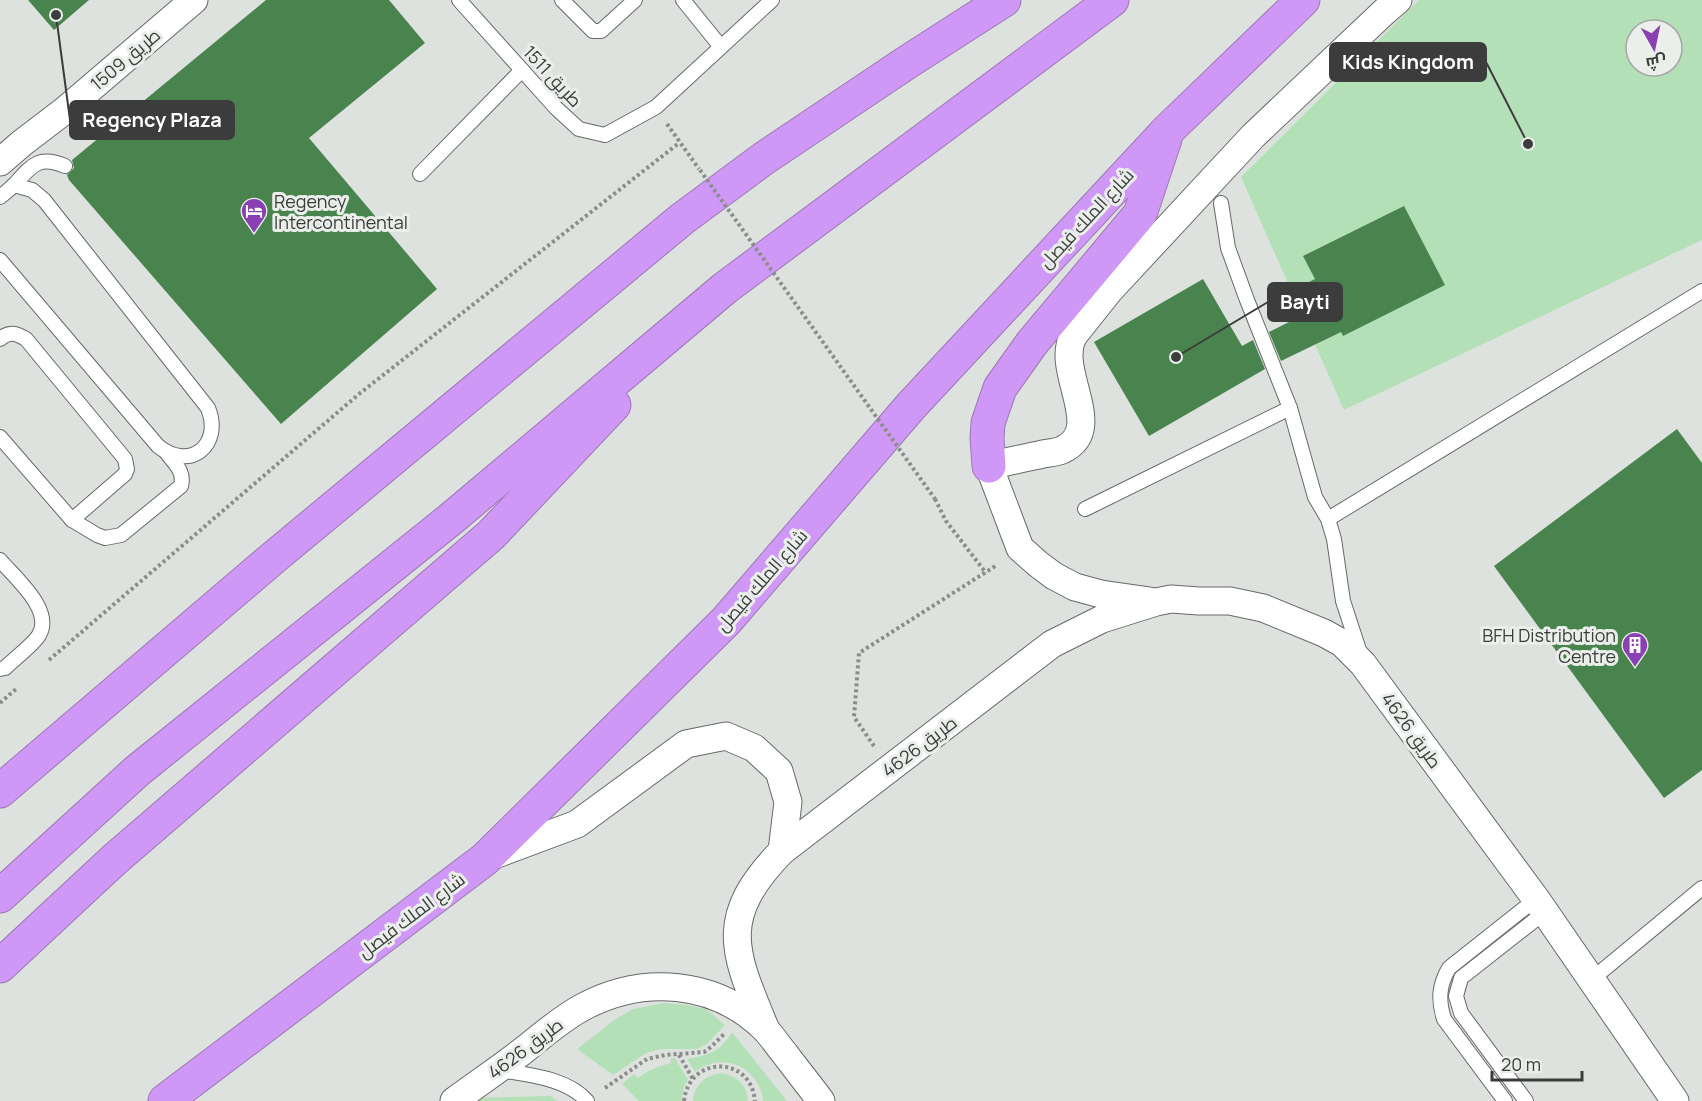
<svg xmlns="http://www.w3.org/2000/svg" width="1702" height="1101" viewBox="0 0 1702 1101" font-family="Manrope,Cairo,sans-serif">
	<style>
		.green { fill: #b4e0b7; fill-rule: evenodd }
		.building { fill: #49844f }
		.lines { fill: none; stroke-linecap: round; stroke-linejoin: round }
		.service-casing { stroke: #666966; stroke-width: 16 }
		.minor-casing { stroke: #666966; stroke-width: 29 }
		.motorway-casing { stroke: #9c78b5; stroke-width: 35 }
		.path { stroke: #8b8d8b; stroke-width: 4; stroke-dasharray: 3 3; stroke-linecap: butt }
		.service { stroke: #fff; stroke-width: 14 }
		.minor { stroke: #fff; stroke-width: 27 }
		.motorway { stroke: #d098f6; stroke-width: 33 }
		.path-bridge { stroke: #8b8d8b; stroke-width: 4; stroke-dasharray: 3 3; stroke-linecap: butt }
		.labels { text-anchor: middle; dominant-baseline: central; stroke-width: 6; stroke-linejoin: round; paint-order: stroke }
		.street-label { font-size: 18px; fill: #3b3c3b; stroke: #ebefeb }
		.poi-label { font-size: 18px; fill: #3b3c3b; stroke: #ebefeb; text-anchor: start }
		.leader { fill: none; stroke: #3b3c3b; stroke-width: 2 }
		.callout-dot { fill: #3b3c3b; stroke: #ebefeb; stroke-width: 2 }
		.callout { fill: #3b3c3b; stroke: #3b3c3b; stroke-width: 2 }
		.callout-label { font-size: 20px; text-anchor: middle; font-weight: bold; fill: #fff }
	</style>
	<rect width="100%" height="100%" fill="#dee2de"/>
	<g class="green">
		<path d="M1419,0H1702V240L1344,410L1241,177ZM1636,30H1672V66H1636Z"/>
		<path d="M664,1003L687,1005L706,1009L725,1025L707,1044L697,1049H662L646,1053L613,1075L577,1049L617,1018L633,1009Z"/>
		<path d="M732,1032L787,1101H763C760,1067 722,1050 695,1072L687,1059C709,1055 720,1052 732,1032Z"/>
		<path d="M675,1058L688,1080L684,1087L681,1101H639L622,1084L634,1074L638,1078C648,1070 659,1066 671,1063L670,1059Z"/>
		<path d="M722,1073C737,1076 747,1085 748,1101H693C694,1084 706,1075 722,1073Z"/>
		<path d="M550,1096L558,1101H473L475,1098Z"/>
	</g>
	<g class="building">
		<path d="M28,0H89L54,30Z"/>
		<path d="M266,0H389L425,43L309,138L437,289L281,424L69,180L67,175L74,168L72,160Z"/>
		<path d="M1404,206L1445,285L1343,336L1341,332L1281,361L1269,332L1319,307L1307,283L1315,279L1303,256Z"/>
		<path d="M1203,279L1242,346L1253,340L1265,369L1149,436L1094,342Z"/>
		<path d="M1677,429L1702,463V770L1664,798L1494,566Z"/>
	</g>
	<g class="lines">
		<g class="service-casing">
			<g id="service">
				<path d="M459,0L556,108L579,129L605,135L656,107L772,0"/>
				<path d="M562,0L593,31H601L635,0"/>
				<path d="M683,0L721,47"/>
				<path d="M420,174L522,70"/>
				<path d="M0,197C5,193 10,189 15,184C32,165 39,155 65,166"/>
				<path d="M0,260L158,446C190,472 223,445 208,408L44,200L32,190L14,185"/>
				<path d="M0,339C9,331 16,333 26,339L125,459L127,469L125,474L72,520"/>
				<path d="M1290,408L1315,497L1328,519L1334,539L1343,601L1360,653"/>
				<path d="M0,437L72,520L97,535L105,538L121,535L181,486C185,471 174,463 166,452"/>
				<path d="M1085,509L1290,408L1247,300L1228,248L1221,203"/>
				<path d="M1328,519L1702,291"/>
				<path d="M0,560C15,578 54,610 39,635C34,644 14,659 5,668L0,669"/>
				<path d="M1591,980L1702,888"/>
				<path d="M500,1070C529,1075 567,1078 587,1101"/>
				<path d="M1505,1101L1444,1019C1438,1000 1439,985 1449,968L1536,899"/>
				<path d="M1526,1101L1461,1013L1456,996L1461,978L1545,912"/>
			</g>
		</g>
		<g class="minor-casing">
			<g id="minor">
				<path d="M0,162L22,143L64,111L194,0"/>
				<path d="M1150,601L1101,594L1075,587L1054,576L1038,564L1020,548L989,466C1006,462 1023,458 1039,455C1046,453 1055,453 1062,450C1108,429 1053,370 1074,335L1109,291L1253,136L1384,12L1398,0"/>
				<path d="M489,857L577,824L686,744L726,736L754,748L779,771L788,802L782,851"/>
				<path d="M766,1030C734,952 716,919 782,851L1052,644L1102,619L1156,602L1171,599L1199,601H1230L1263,608L1324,633L1342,643L1363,664L1536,899L1675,1101"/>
				<path d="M454,1101C477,1084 501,1068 524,1050C543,1035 562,1018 583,1007C643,975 715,980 765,1029C772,1036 778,1046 785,1054C797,1070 809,1085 821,1101"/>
			</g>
		</g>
		<g class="motorway-casing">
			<g id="motorway">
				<path d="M989,466L987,438L988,423L1000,388L1032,343L1140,214L1165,139"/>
				<path d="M0,791L273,558L682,219L763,159L906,63L1004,0"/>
				<path d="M0,896L137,771L452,518L725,288L1112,0"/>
				<path d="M0,966L115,859L491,535L614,405"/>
				<path d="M165,1101L485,859L726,621L911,406L1168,130L1303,0"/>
			</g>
		</g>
		<g class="path">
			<path d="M667,124L699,169"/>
			<path d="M935,499L946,521L986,573"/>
			<path d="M49,660L359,394L679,143"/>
			<path d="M0,703L16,689"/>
			<path d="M874,746L854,717L859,653L997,565"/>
			<path d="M679,1055L693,1079"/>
			<path d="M605,1088L647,1059L665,1055L704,1052L711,1047L725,1033"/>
			<path d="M684,1101C689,1055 751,1055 755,1101"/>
		</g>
		<use href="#service" class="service"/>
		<use href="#minor" class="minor"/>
		<use href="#motorway" class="motorway"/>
		<path class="path-bridge" d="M700,170L935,499"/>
	</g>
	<defs>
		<g id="hotel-pin" transform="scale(1.35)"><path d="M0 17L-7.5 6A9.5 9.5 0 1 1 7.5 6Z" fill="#8840b2" stroke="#ebefeb"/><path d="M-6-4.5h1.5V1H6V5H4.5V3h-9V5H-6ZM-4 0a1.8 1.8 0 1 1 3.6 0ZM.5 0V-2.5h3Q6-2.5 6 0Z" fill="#fff"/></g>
		<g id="building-pin" transform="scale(1.35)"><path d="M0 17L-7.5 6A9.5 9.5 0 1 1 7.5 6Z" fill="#8840b2" stroke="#ebefeb"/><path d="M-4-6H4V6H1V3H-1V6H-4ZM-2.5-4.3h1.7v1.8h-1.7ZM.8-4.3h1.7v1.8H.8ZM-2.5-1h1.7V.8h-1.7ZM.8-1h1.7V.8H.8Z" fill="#fff"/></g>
	</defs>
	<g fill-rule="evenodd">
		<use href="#hotel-pin" x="254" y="211"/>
		<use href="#building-pin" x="1635" y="645"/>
	</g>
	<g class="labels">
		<g class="street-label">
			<text transform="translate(125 59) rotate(-40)">طريق 1509</text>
			<text transform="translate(553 76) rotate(47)">طريق 1511</text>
			<text transform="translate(1086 218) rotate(-47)">شارع الملك فيصل</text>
			<text transform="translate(761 580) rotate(-49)">شارع الملك فيصل</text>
			<text transform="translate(1412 730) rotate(54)">طريق 4626</text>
			<text transform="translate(919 746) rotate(-37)">طريق 4626</text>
			<text transform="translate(411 915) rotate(-37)">شارع الملك فيصل</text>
			<text transform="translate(525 1048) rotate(-37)">طريق 4626</text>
		</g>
		<g class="poi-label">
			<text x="274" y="201">Regency<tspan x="274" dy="21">Intercontinental</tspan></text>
			<text x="1616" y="635" text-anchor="end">BFH Distribution<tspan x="1616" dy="21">Centre</tspan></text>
		</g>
	</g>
	<path class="leader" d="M1528 144L1486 62M56 15L70 120M1176 357L1268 302"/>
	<g class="callout-dot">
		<circle cx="1528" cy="144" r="6"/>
		<circle cx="56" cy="15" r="6"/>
		<circle cx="1176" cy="357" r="6"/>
	</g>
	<g class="callout">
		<rect x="1330" y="43" width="156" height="38" rx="6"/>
		<rect x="70" y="101" width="164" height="38" rx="6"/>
		<rect x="1268" y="283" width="74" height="38" rx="6"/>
	</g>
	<g class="callout-label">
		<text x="1408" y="69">Kids Kingdom</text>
		<text x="152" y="127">Regency Plaza</text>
		<text x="1305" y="309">Bayti</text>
	</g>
	<g transform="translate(1654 48) rotate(171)"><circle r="28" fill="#ebefeb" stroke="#a5a7a5" stroke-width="1.5"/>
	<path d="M0-4.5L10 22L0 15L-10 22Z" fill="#8840b2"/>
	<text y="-9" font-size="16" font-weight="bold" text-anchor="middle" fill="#3b3c3b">ش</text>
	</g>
	<path d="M1492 1071v9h90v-9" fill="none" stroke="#3b3c3b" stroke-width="3"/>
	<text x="1501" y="1071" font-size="18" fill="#3b3c3b" stroke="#ebefeb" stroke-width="4.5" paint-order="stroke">20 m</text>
</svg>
